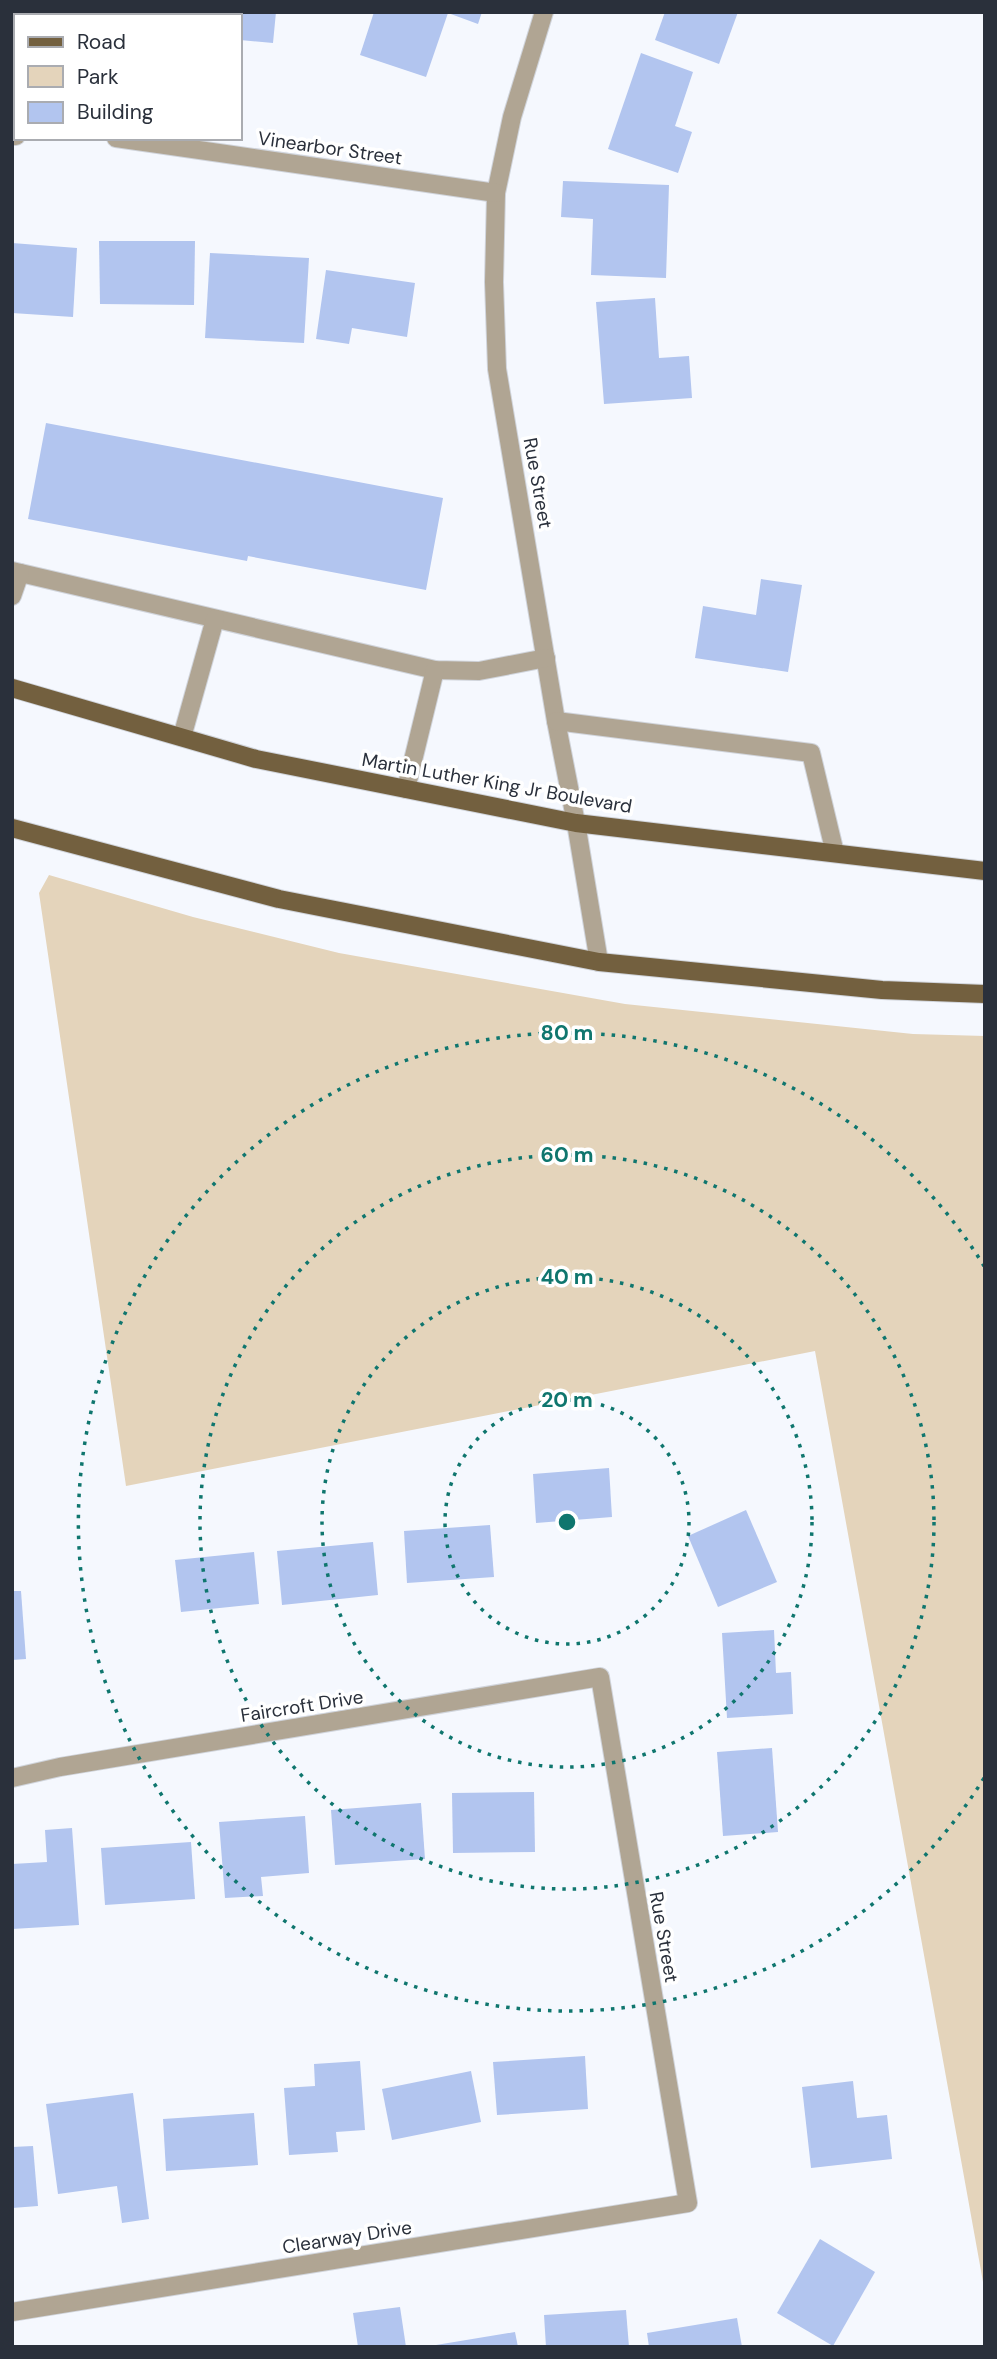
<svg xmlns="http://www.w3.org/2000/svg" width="997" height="2359" viewBox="0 0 997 2359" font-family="'DM Sans',sans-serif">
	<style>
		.green { fill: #e4d4bb }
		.building { fill: #b2c5ef }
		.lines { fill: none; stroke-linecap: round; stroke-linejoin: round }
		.minor-casing { stroke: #d0d4db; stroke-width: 20 }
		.major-casing { stroke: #d0d4db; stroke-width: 20 }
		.minor { stroke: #b0a593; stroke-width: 18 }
		.major { stroke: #73603f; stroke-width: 18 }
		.ring { fill: none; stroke: #0f766e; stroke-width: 3.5; stroke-dasharray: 3.5 7 }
		.labels { text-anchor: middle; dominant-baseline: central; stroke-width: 7; stroke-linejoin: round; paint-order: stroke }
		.street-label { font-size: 19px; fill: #2a303b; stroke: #fff }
		.centre { fill: #0f766e; stroke: #fff; stroke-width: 3.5 }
		.ring-label { font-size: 21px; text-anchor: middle; font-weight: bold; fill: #0f766e; stroke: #fff; stroke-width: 7; stroke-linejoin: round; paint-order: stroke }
	</style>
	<rect width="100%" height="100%" fill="#f5f8fe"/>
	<path class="green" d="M49,875L193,917L339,953L625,1004L913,1034L985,1036V2293L815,1351L126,1486L39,893Z"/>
	<g class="building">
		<path d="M208,12H276L273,43L240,40V16H207Z"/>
		<path d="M374,12H482L478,24L448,13L426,77L360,55Z"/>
		<path d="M665,12H738L719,64L655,40Z"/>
		<path d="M641,53L693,72L675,126L692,132L678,173L608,149Z"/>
		<path d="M563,181L669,185L666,278L591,275L593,219L561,217Z"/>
		<path d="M99,241H195L194,305L100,304Z"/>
		<path d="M12,243L77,248L73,317L12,313Z"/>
		<path d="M210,253L309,258L304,343L205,338Z"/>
		<path d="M326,270L415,283L407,337L352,328L349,344L316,339Z"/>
		<path d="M655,298L659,358L689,356L692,398L604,404L596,302Z"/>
		<path d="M46,423L443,498L426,590L248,556L247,561L28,519Z"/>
		<path d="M761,579L802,585L788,672L695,658L703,606L756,615Z"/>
		<path d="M609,1468L612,1517L536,1523L533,1474Z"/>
		<path d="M746,1510L777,1582L718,1607L688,1536Z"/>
		<path d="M490,1525L494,1577L407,1583L404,1531Z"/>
		<path d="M373,1542L378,1595L282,1605L277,1551Z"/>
		<path d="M254,1552L259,1604L181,1612L175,1560Z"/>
		<path d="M12,1591H21L26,1659L12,1660Z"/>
		<path d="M774,1630L776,1673L791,1672L793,1714L727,1718L722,1633Z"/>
		<path d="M772,1748L778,1832L723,1836L717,1752Z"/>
		<path d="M534,1792L535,1852L453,1853L452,1793Z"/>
		<path d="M421,1803L425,1859L335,1865L331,1810Z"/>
		<path d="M305,1816L309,1873L261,1877L263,1896L225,1898L219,1822Z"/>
		<path d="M72,1828L79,1925L12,1929V1864L47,1862L45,1830Z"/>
		<path d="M191,1842L195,1899L105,1905L101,1848Z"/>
		<path d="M585,2056L588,2109L497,2115L493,2062Z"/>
		<path d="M360,2061L365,2130L336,2132L338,2152L289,2155L284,2088L315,2086L314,2064Z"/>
		<path d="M471,2071L481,2122L392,2140L382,2089Z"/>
		<path d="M853,2081L857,2118L887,2115L892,2159L811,2168L802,2087Z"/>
		<path d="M133,2093L149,2219L122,2223L117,2186L58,2194L46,2104Z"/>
		<path d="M254,2113L258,2165L166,2171L163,2119Z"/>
		<path d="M33,2146L38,2206L12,2208V2147Z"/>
		<path d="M820,2239L875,2272L833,2346L777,2313Z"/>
		<path d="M400,2307L406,2347H358L353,2313Z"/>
		<path d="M626,2310L629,2347H546L544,2315Z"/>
		<path d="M737,2318L742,2347H649L647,2333Z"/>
		<path d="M515,2332L518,2347H436V2345Z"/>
	</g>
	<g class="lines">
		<g class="minor-casing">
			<g id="minor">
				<path d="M544,12L512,117L496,193L494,282L497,369L556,721L576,823L599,962"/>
				<path d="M116,16V12"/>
				<path d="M12,136H16"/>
				<path d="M116,138L496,193"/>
				<path d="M12,571L435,670L479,671L546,658"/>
				<path d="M12,596L20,573"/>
				<path d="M556,721L811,753L835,853"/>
				<path d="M182,737L215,619"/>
				<path d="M406,789L435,670"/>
				<path d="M12,1778L60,1767L600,1677L688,2203L12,2312"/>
			</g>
		</g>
		<g class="major-casing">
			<g id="major">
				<path d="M12,688L256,759L576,823L985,871"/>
				<path d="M12,828L279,899L599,962L882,990L985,994"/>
			</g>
		</g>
		<use href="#minor" class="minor"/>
		<use href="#major" class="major"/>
	</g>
	<g class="ring">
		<circle cx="567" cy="1522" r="122"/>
		<circle cx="567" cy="1522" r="245"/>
		<circle cx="567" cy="1522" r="367"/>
		<path d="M984 1778A489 489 0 1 1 984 1266"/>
	</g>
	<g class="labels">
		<g class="street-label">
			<text transform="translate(330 148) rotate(8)">Vinearbor Street</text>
			<text transform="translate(538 483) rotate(80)">Rue Street</text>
			<text transform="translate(497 783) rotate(10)">Martin Luther King Jr Boulevard</text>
			<text transform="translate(302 1706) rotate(-9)">Faircroft Drive</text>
			<text transform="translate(664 1937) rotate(80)">Rue Street</text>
			<text transform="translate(347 2237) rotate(-9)">Clearway Drive</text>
		</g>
	</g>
	<circle cx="567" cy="1522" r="10" class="centre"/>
	<g class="ring-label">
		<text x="567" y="1040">80 m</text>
		<text x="567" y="1162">60 m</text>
		<text x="567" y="1284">40 m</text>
		<text x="567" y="1407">20 m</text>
	</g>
	<rect width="997" height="2359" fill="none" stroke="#2a303b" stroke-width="28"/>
	<rect x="14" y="14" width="228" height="126" fill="#ffffff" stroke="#aaacb1" stroke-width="2"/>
	<rect x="28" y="37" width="35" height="10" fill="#73603f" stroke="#aaacb1" stroke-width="2"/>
	<text x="77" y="49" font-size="21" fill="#2a303b">Road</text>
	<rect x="28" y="66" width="35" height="21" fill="#e4d4bb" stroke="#aaacb1" stroke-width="2"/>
	<text x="77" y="84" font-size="21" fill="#2a303b">Park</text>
	<rect x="28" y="102" width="35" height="21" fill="#b2c5ef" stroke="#aaacb1" stroke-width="2"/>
	<text x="77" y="119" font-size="21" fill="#2a303b">Building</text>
</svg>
